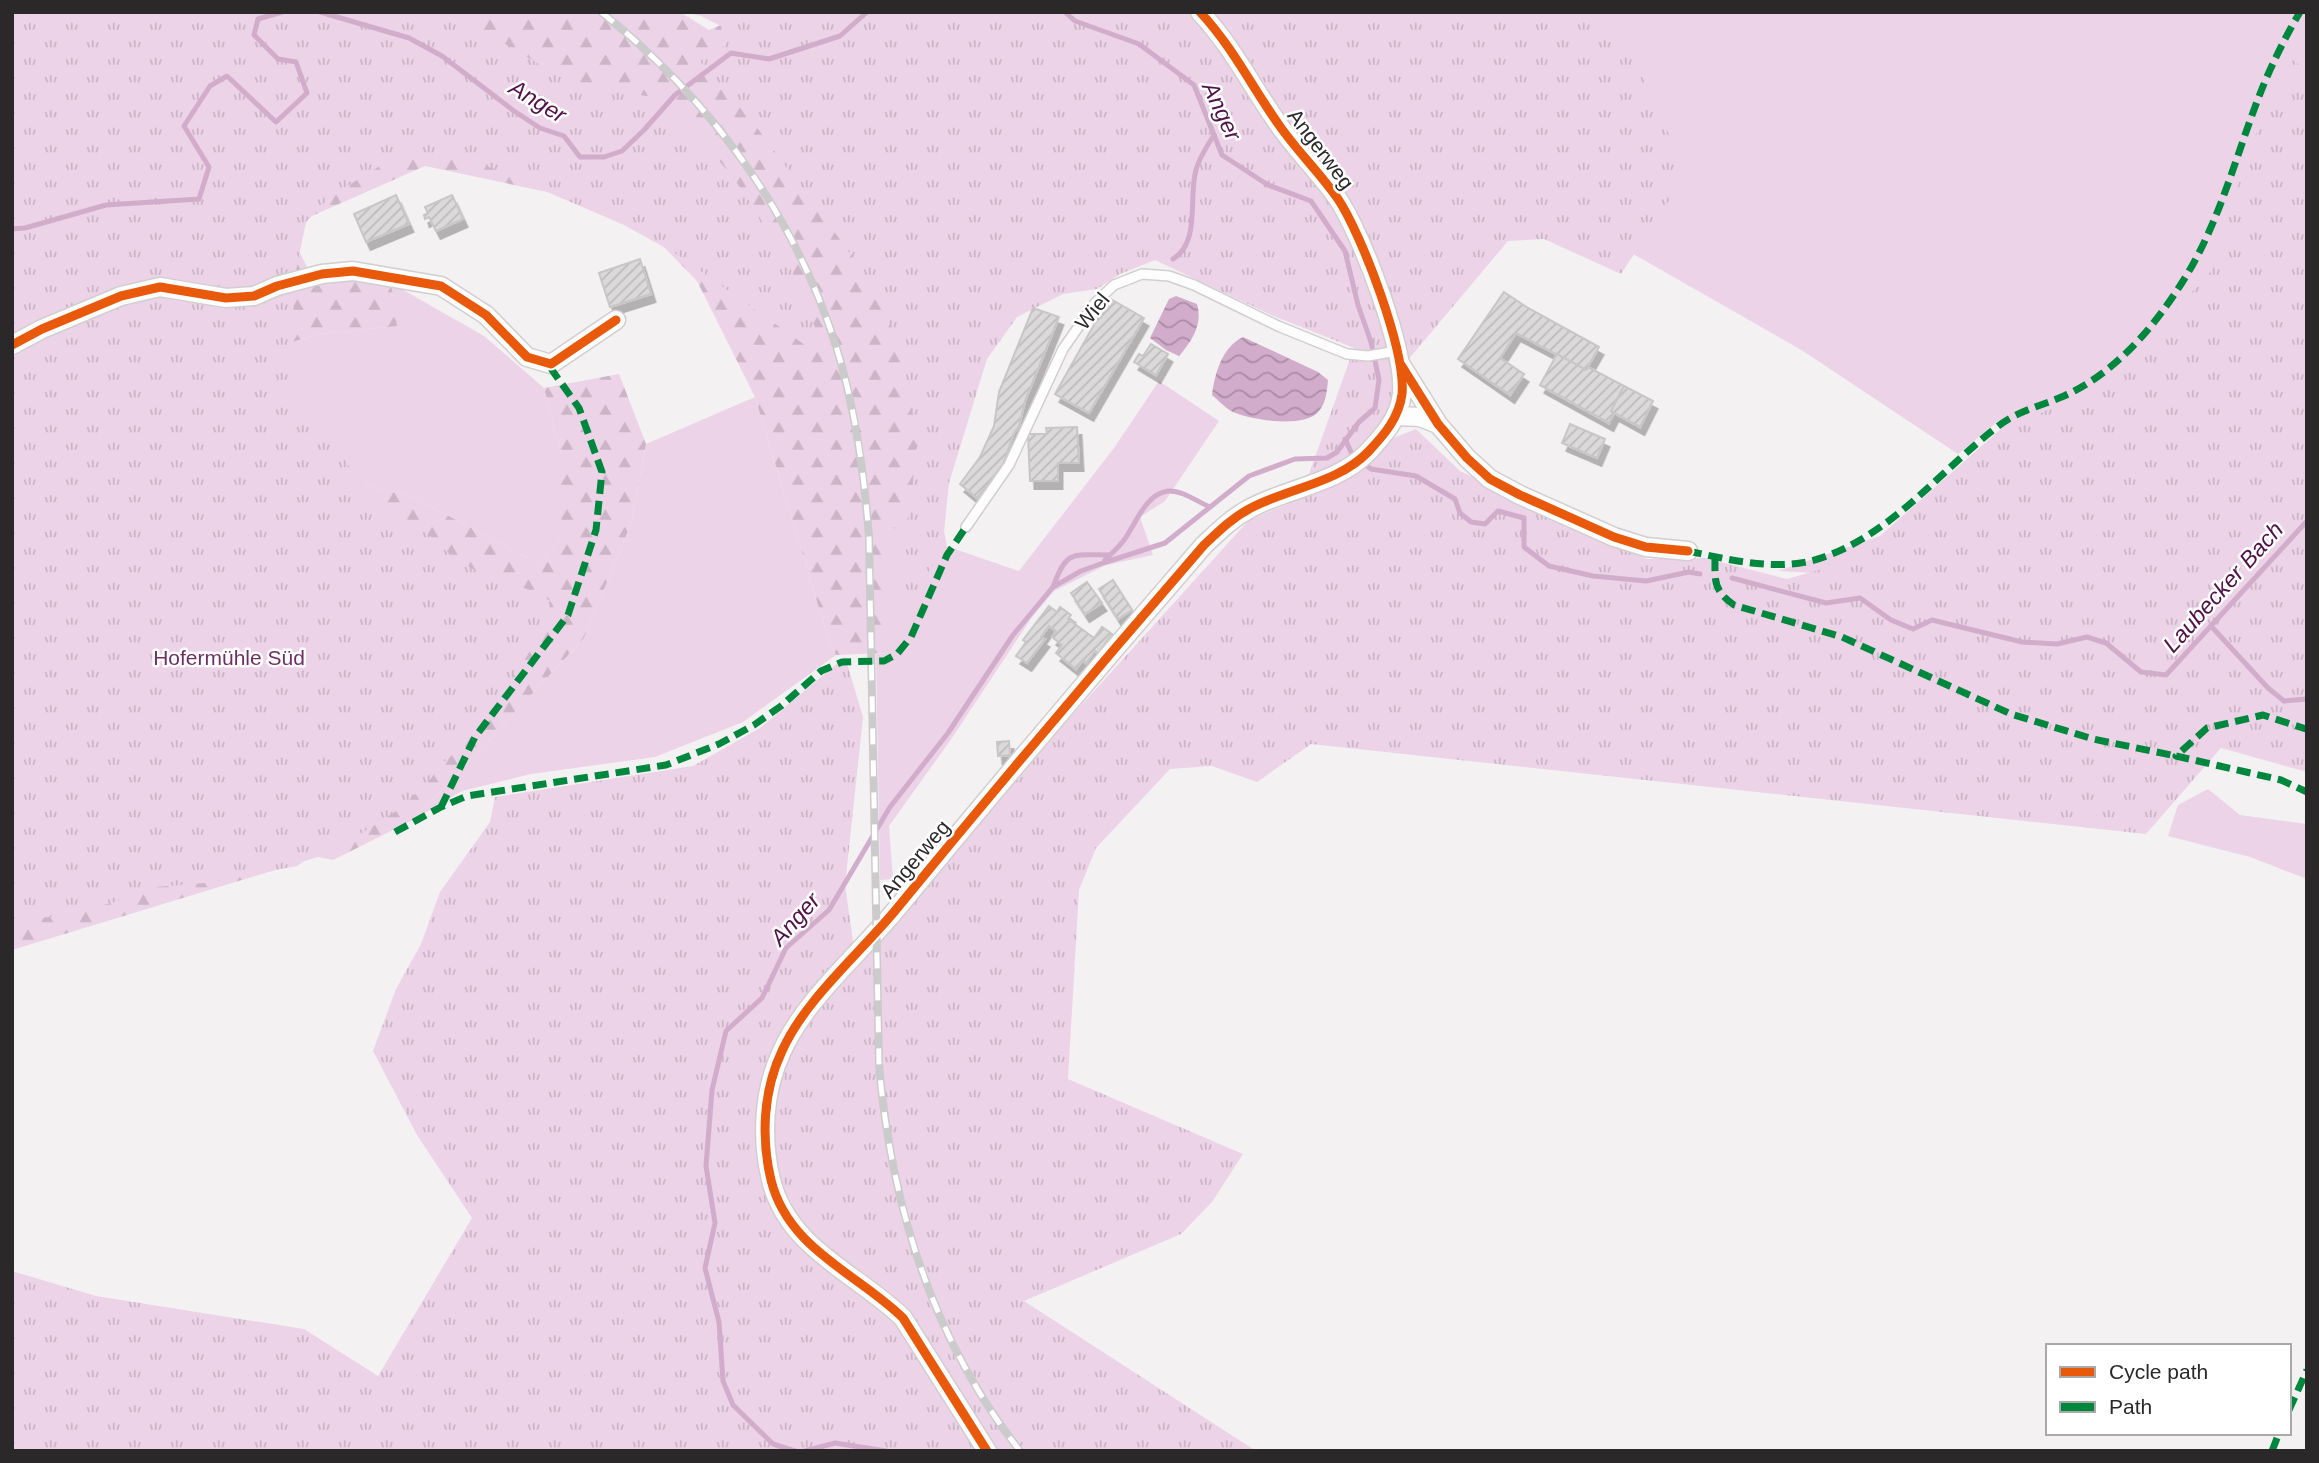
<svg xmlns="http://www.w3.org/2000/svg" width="2319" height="1463" viewBox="0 0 2319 1463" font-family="Helvetica,sans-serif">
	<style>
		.grass { fill: #ecd3e7 }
		.forest { fill: url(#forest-firs) }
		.park { fill: url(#park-tufts) }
		.water { fill: url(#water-waves) }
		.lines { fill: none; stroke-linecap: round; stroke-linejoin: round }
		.stream { stroke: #d2accb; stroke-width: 5 }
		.building { fill: url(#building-hatch); stroke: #c8c6c7; stroke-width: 2; filter: url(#shadow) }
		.service-casing { stroke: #d1ced0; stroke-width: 12 }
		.minor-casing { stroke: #d1ced0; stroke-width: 21 }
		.service { stroke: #fdfdfd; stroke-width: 9 }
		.minor { stroke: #fdfdfd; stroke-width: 18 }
		.rail-casing { stroke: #cccbcc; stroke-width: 8 }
		.rail { stroke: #fff; stroke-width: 5; stroke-dasharray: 16; stroke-linecap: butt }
		.quiet { stroke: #00873e; stroke-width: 7; stroke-dasharray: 14 7; stroke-linecap: butt }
		.cycleway-casing { stroke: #fff; stroke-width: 13 }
		.cycleway { stroke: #e8590c; stroke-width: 9 }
		.labels { text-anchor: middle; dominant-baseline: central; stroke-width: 5; stroke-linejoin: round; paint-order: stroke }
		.street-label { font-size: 21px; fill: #2a2829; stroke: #fff }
		.park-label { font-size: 21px; fill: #6f2f65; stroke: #fff }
		.water-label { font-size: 23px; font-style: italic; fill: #501148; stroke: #fff }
	</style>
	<defs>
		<pattern id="forest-firs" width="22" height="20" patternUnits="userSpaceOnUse" patternTransform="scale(1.75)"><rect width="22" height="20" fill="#ecd3e7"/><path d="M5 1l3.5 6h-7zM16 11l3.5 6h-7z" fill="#cbb5c6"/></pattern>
		<pattern id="park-tufts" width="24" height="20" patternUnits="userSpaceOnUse" patternTransform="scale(1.75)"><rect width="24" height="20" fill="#ecd3e7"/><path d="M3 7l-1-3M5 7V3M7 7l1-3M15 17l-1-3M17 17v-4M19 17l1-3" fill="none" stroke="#cbb5c6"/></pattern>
		<pattern id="water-waves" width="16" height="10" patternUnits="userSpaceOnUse" patternTransform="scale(1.75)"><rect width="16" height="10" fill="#d2accb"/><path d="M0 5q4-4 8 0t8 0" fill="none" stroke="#ab8ca5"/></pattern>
		<pattern id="building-hatch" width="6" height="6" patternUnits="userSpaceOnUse" patternTransform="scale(1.75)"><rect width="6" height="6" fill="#dcd9db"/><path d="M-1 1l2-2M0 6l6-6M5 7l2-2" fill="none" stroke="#bdbabc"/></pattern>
		<filter id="shadow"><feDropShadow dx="4.5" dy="8" stdDeviation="0" flood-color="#0004"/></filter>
	</defs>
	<rect width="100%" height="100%" fill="#f4f1f3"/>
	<g class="grass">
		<path d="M1610,12H2307V444L2196,593L1778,571L1880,536L2002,428L1997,422L1958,454L1803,351L1628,251Z"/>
		<path d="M391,283L484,336L544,388L561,453V538L539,564L411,496L226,452L188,370L321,334L396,326Z"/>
		<path d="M1159,381L1219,421L1165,501L1140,517L1153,555L1106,565L1054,591L1032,617L952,738L889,826L893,879L880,880L876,654L885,653V525L1019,571L1114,448Z"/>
		<path d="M755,397L829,641L836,655L743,722L655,757L531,774L462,791L411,821L465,766L584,638L632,521L646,444Z"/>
		<path d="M2208,789L2240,815L2307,824V879L2250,857L2168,836L2178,805Z"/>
	</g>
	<path class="forest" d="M252,12H680L709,30L751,12L894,300L928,441L947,547L885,525V653L836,655L829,641L755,397L697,281L659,242L599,203L425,166L287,227L314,281L354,276L391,283L397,326L321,334L189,370L226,452L411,496L539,564L561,538V453L544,388L619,374L646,444L632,521L584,638L465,766L411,821L333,860L318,857L12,950V192Z"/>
	<g class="park">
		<path d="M12,12H452L544,67L585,85L652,97L698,136L732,176L757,212L767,232L785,255L815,327V336L812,344L805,345L678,255L624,225L492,168L464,159L439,156L398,160L380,166L331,196L306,222L294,280L292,382L296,403L319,437L331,442L342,455L358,481L394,517L427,533L446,551L474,570L538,593L550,601C551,617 528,656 518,670L452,755L441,764L430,780L401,808L340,847L308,858L297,866L205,883L144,888L112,903L12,925Z"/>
		<path d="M684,12H1612L1687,173L1621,274L1544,239L1508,241L1392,379L1400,405L1379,444L1416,429L1460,471L1647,559L1705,558L1787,579L1861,558L2017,425L2116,375L2212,270L2251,144L2293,60L2307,71V772L2221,748L2146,834L1311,744L1257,782L1212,766L1170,769L1096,848L1079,890L1068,1079L1243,1154L1212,1202L1181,1234L1024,1301L1256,1451H12V1271L96,1296L304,1329L378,1376L472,1218L417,1135L373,1051L396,989L421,944L440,892L490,822L495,797L693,766L760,728L845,657L863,717L845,885L855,955L1249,520L1300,499L1354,348L1269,314L1155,260L1120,274L1097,289L1063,294L1017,317L987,359L949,483L942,551L899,617L917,441L901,345L861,268L758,129L700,61L725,46L721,26L701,16Z"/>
	</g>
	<g class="water">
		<path d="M1176,296L1197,304C1203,324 1192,341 1179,356L1166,350L1150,338L1169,299Z"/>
		<path d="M1243,337L1318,372L1328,380C1327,391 1326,403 1319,411C1305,429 1251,420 1233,412C1226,409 1218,400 1212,395C1215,373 1222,347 1243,337Z"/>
	</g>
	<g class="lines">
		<g class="stream">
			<path d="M320,12L409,38L442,56L514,111L540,128L564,136L580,157H604L622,151L644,130L675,95L731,53L769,59L840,36L867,12"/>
			<path d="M12,229L25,228L106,205L199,199L209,167L184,126L210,86L227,76L276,122L307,93L296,62L278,59L254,35L258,19L282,12"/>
			<path d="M1173,259C1201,242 1188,197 1196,170C1199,158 1207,146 1214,135"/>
			<path d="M1345,439L1352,454L1371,469L1416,476L1455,499L1460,513L1471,522L1485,524L1498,511L1524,518V547L1549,566L1593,576L1646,581L1689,572L1700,574"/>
			<path d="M1105,560C1111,554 1119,547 1124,540C1136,524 1145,494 1168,491C1182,490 1198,502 1210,507"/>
			<path d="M1732,578L1826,603L1860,598L1891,620L1913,629L1932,620L2022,642L2057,644L2087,637L2106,643L2141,672L2166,675L2307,521"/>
			<path d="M1053,587C1067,549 1072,555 1110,555"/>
			<path d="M2211,626L2268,688L2284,701L2307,699"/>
			<path d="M795,1451L773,1444L733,1405L723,1381L719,1322L705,1268L715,1223L706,1166L712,1090L726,1031L762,998L786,948L829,910L890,807L948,733L1013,635L1053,587L1081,571L1103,563L1165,543L1249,476L1295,459L1327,458L1337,452L1359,422L1375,408L1379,380L1371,342L1358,305L1345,251L1311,201L1268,185L1222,155L1194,85L1139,44L1075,21L1065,12"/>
			<path d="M805,1451L835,1443L886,1451"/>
		</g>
	</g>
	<g class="building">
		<path d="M396,195L409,224L366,242L354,214Z"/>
		<path d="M452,195L463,219L436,231L429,217L425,219L424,215L428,213L425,207Z"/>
		<path d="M640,259L651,294L610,307L599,273Z"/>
		<path d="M1504,292L1528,308L1599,347L1586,370L1516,333L1500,358L1524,374L1510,395L1458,359Z"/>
		<path d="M1109,298L1144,318L1089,413L1055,394Z"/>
		<path d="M1033,308L1059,317L1025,401L1019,426L1014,433L1003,464L977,498L960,484L980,457L994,426L999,392Z"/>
		<path d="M1151,344L1168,354L1156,375L1134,362L1139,354L1143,356Z"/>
		<path d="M1557,354L1586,370L1588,367L1624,386L1611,411L1614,413L1609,423L1540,385Z"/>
		<path d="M1624,386L1653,401L1640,427L1611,411Z"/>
		<path d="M1570,424L1605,439L1597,458L1562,443Z"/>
		<path d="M1077,427L1079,463H1058V481H1030L1028,434H1047L1046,428Z"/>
		<path d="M1113,580L1132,610L1118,619L1099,589Z"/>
		<path d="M1087,582L1102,603L1085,614L1071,593Z"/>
		<path d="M1049,606L1057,612L1060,607L1071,615L1068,619L1094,638L1102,627L1112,634L1098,653L1095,651L1086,663L1083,660L1076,669L1056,653L1062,645L1052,637L1056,631L1049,626L1041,637L1045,639L1027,663L1016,656L1026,642L1023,640Z"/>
		<path d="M1009,741L1010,755L998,756L997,742Z"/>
	</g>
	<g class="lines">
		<g class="service-casing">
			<path id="service" d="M966,527L1009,465L1063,349L1095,303L1114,285L1142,274L1169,276L1194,285L1278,326L1347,354L1368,356L1397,351"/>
		</g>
		<g class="minor-casing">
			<g id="minor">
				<path d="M12,345L42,329L121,296L160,287L226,298L254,296L277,286L322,274L353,271L441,286L486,315L527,357L551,364L616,320"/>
				<path d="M1401,365L1438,424L1467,458L1490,479L1520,495L1614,537L1646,547L1688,551"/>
				<path d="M1397,416L1420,417L1438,424"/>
				<path d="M987,1451L903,1318C857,1273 788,1249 771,1180C761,1138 763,1091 782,1051C805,1000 857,956 894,912C996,788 1099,666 1204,545C1219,531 1232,518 1249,509C1287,488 1337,484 1368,452C1384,435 1399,418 1402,394C1406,351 1362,235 1338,199C1320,173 1297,151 1279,125C1252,87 1232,46 1200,12"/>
			</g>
		</g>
		<use href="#service" class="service"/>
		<use href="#minor" class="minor"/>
		<g class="rail-casing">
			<path id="rail" d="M601,12C708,97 793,212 835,343C855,406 864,471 869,537L879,1065C891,1205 933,1340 1020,1451"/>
		</g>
		<use href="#rail" class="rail"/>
		<g class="quiet">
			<path d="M1688,551C1731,560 1781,573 1824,557C1894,532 1940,471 1997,427C2017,411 2041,406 2064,396C2120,371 2162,318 2192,266C2225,207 2240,141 2266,79C2276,56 2287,34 2300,12"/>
			<path d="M1715,557C1715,581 1713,590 1734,605L1842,637L2011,714L2093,739L2176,756"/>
			<path d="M2307,726L2306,729L2263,715L2207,728L2176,756L2281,780L2307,792"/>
			<path d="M441,807L475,737L568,615L596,530L602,472L579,408L552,370L551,364"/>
			<path d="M395,832L441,807L467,796L666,765L719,744L754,725L781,706L821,671L842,662L884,661L897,654L911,637L947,555L966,527"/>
			<path d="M2289,1410L2307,1370"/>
			<path d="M2272,1451L2279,1433"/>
		</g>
		<g class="cycleway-casing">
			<g id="cycleway">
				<path d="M12,345L42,329L121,296L160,287L226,298L254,296L277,286L322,274L353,271L441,286L486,315L527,357L551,364L616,320"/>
				<path d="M1401,365L1438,424L1467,458L1490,479L1520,495L1614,537L1646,547L1688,551"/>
				<path d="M987,1451L903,1318C857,1273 788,1249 771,1180C761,1138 763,1091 782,1051C805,1000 857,956 894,912C996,788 1099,666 1204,545C1219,531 1232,518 1249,509C1287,488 1337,484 1368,452C1384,435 1399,418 1402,394C1406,351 1362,235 1338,199C1320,173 1297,151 1279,125C1252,87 1232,46 1200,12"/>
			</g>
		</g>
		<use href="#cycleway" class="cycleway"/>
	</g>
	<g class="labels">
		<g class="street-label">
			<text transform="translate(1321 149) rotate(53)">Angerweg</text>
			<text transform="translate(1092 311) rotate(-51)">Wiel</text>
			<text transform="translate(915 859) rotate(-50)">Angerweg</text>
		</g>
		<g class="park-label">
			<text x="229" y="657">Hofermühle Süd</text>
		</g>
		<g class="water-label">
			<text transform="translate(538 101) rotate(31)">Anger</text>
			<text transform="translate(1222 111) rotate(65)">Anger</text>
			<text transform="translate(2223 587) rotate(-48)">Laubecker Bach</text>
			<text transform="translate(795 919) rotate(-48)">Anger</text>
		</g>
	</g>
	<rect width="2319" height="1463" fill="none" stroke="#2a2829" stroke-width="28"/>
	<rect x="2046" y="1344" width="245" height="91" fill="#ffffff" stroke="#aaa9a9" stroke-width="2"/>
	<rect x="2060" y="1367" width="35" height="10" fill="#e8590c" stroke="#aaa9a9" stroke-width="2"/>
	<text x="2109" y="1379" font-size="21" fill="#2a2829">Cycle path</text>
	<rect x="2060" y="1402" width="35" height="10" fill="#00873e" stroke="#aaa9a9" stroke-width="2"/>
	<text x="2109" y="1414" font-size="21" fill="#2a2829">Path</text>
</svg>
